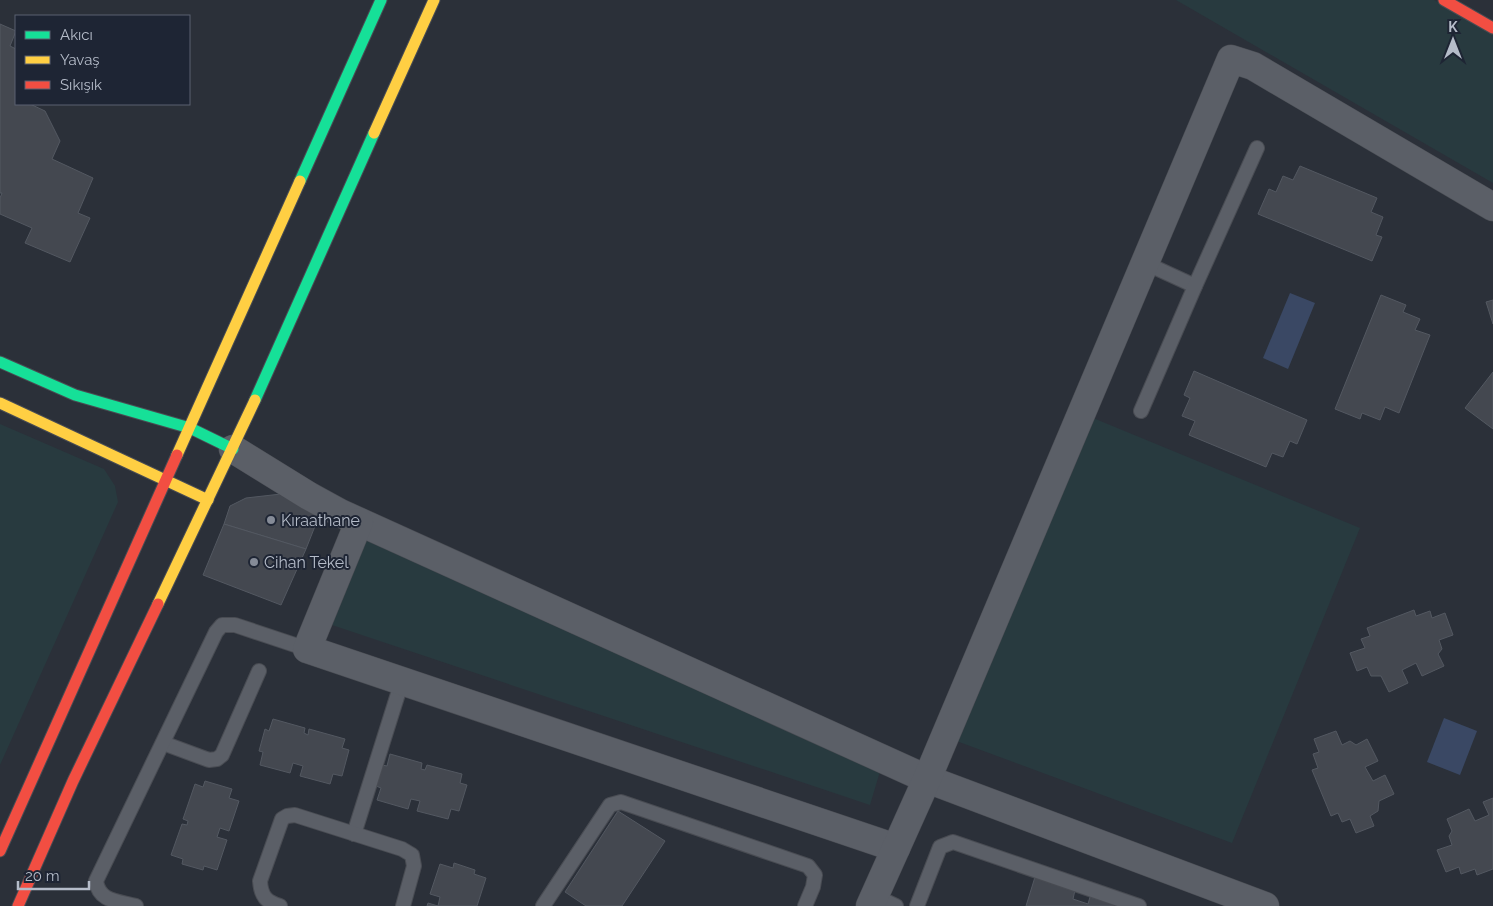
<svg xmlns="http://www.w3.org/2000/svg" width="1493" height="906" viewBox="0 0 1493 906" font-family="Raleway,sans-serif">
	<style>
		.green { fill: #283a3f }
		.water { fill: #3a4864 }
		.building { fill: #444850; stroke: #535861 }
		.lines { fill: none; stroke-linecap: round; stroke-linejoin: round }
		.lane-casing { stroke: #494c53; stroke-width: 16 }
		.street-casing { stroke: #494c53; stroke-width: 29 }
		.fast-casing { stroke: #494c53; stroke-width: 13 }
		.slow-casing { stroke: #494c53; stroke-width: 13 }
		.jam-casing { stroke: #494c53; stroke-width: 13 }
		.lane { stroke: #5b5f67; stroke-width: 14 }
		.street { stroke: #5b5f67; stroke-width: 28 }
		.fast { stroke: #16e098; stroke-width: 11 }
		.slow { stroke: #ffcf43; stroke-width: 11 }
		.jam { stroke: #f24e42; stroke-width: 11 }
		.poi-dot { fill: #858b97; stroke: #1e2534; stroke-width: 2 }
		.labels { text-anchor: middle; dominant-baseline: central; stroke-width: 4; stroke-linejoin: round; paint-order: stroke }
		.poi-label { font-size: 16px; fill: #b5bcc9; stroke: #1e2534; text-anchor: start }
	</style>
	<rect width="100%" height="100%" fill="#2b3039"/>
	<g class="green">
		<path d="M1176,0H1434L1493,34V183Z"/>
		<path d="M1093,418L1360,528L1232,843L951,739Z"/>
		<path d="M0,424L104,469L115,486L118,502L0,765Z"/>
		<path d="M365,534L881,768L870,805L329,624Z"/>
	</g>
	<g class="water">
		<path d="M1290,293L1315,303L1288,369L1263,358Z"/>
		<path d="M1444,718L1477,731L1460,775L1427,762Z"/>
	</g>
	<g class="building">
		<path d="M0,24L16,31L10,46L16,49V104H30L45,111L60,141L52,159L93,178L78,213L90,218L70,262L25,243L32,228L0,214V198L2,193H0Z"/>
		<path d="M1300,166L1377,198L1371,212L1383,217L1376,235L1382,237L1372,261L1258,214L1269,189L1276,192L1283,176L1293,180Z"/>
		<path d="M1381,295L1406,305L1403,312L1420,319L1415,330L1430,335L1399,413L1385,407L1380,420L1362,413L1360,419L1335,409Z"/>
		<path d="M1493,300V324L1486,302Z"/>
		<path d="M1194,371L1307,420L1297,444L1290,441L1283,457L1272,453L1266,467L1189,435L1195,421L1182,416L1190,398L1184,395Z"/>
		<path d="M1493,372V429L1465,408Z"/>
		<path d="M281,494L319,516L306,549L224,524L230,506L246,498Z"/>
		<path d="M224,524L306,549L281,605L203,575Z"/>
		<path d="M1414,610L1416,616L1430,611L1432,618L1445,613L1453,635L1439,640L1442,649L1438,654L1444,666L1422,676L1416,663L1402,670L1408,683L1389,692L1381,676H1371L1367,667L1357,671L1350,653L1365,648L1361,639L1370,636L1367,628Z"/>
		<path d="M273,719L305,728L304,733L308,735L309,729L345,739L342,748L349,750L342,776L333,774L330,784L300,776L303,766L293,763L290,773L260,765L263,752L259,751L265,729L269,731Z"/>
		<path d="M1336,731L1342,745L1350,741L1356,745L1367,739L1378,761L1365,767L1373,781L1385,775L1394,794L1379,801L1378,811L1370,816L1374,826L1356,833L1350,819L1342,822L1338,813L1331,816L1312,770L1318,768L1313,754L1319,752L1314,739Z"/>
		<path d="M390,754L422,763L421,769L425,770L427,765L462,774L460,783L467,785L459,811L451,809L448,819L417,811L420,801L411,799L408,809L377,800L381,788L376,786L382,765L387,766Z"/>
		<path d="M205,781L232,789L229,798L239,801L229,831L220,828L217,837L227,840L217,870L204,866L203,870L182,864L183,859L171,855L182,824L187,825L188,821L183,819L195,784L203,787Z"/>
		<path d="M1493,798V869L1477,875L1475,869L1461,874L1459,867L1446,872L1437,850L1452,845L1449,836L1452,831L1447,819L1469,809L1475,821L1489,815L1483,802Z"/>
		<path d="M618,811L665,841L622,906H586L565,892Z"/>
		<path d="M454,863L475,870L474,874L486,878L477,906H427L428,903L438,906L440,897L430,894L440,864L453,868Z"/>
		<path d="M1035,877L1075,890L1073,899L1088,904L1090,897L1120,906H1026Z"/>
	</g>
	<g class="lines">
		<g class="lane-casing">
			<g id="lane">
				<path d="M1145,263L1195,286"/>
				<path d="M1141,411L1195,286L1257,148"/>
				<path d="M163,743L209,760L217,759L222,755L259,671"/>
				<path d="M354,834L402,681"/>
				<path d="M875,896L896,906"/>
				<path d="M136,906C118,901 99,902 96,881L216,632L222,625H235L307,649"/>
				<path d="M280,906C266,902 261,896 260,881L282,819L287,816L295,815L402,849L412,855L414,866L403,906"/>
				<path d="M543,906L610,805L621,802L808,866L815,875L813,887L805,906"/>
				<path d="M917,906L940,847L953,842L1139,906"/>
			</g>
		</g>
		<g class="street-casing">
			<g id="street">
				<path d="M233,449L309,496L340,513L927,779L1265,906"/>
				<path d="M359,522L307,649L896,848"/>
				<path d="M870,906L927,779L1231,59L1253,66L1493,207"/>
			</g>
		</g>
		<g class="fast-casing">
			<g id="fast">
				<path d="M300,181L381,0"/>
				<path d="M0,362L75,395L190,428L233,449"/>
				<path d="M255,400L374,133"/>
			</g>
		</g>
		<g class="slow-casing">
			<g id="slow">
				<path d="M374,133L434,0"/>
				<path d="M0,403L208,500"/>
				<path d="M177,455L300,181"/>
				<path d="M158,604L255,400"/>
			</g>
		</g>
		<g class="jam-casing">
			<g id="jam">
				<path d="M1444,0L1493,28"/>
				<path d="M0,851L177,455"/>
				<path d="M18,906L73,781L158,604"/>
			</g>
		</g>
		<use href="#lane" class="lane"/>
		<use href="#street" class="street"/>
		<use href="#fast" class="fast"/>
		<use href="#slow" class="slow"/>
		<use href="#jam" class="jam"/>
	</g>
	<g class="poi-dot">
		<circle cx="271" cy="520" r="5"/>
		<circle cx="254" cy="562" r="5"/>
	</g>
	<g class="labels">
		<g class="poi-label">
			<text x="281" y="520">Kıraathane</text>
			<text x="264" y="562">Cihan Tekel</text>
		</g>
	</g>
	<rect x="15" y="15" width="175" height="90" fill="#1e2534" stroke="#5a6170"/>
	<rect x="25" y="31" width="25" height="8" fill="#16e098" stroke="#5a6170"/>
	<text x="60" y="40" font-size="15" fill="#b5bcc9">Akıcı</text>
	<rect x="25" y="56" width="25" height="8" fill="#ffcf43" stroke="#5a6170"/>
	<text x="60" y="65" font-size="15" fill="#b5bcc9">Yavaş</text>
	<rect x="25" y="81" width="25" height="8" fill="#f24e42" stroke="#5a6170"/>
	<text x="60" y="90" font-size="15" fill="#b5bcc9">Sıkışık</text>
	<g transform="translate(1453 40)" stroke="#1e2534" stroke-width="4" paint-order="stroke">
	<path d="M0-4L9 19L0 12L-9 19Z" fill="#b5bcc9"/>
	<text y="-8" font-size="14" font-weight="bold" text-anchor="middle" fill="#b5bcc9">K</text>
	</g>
	<path d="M18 881v8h71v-8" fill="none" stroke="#b5bcc9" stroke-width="2.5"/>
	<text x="25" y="881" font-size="15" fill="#b5bcc9" stroke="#1e2534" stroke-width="4" paint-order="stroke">20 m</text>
</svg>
